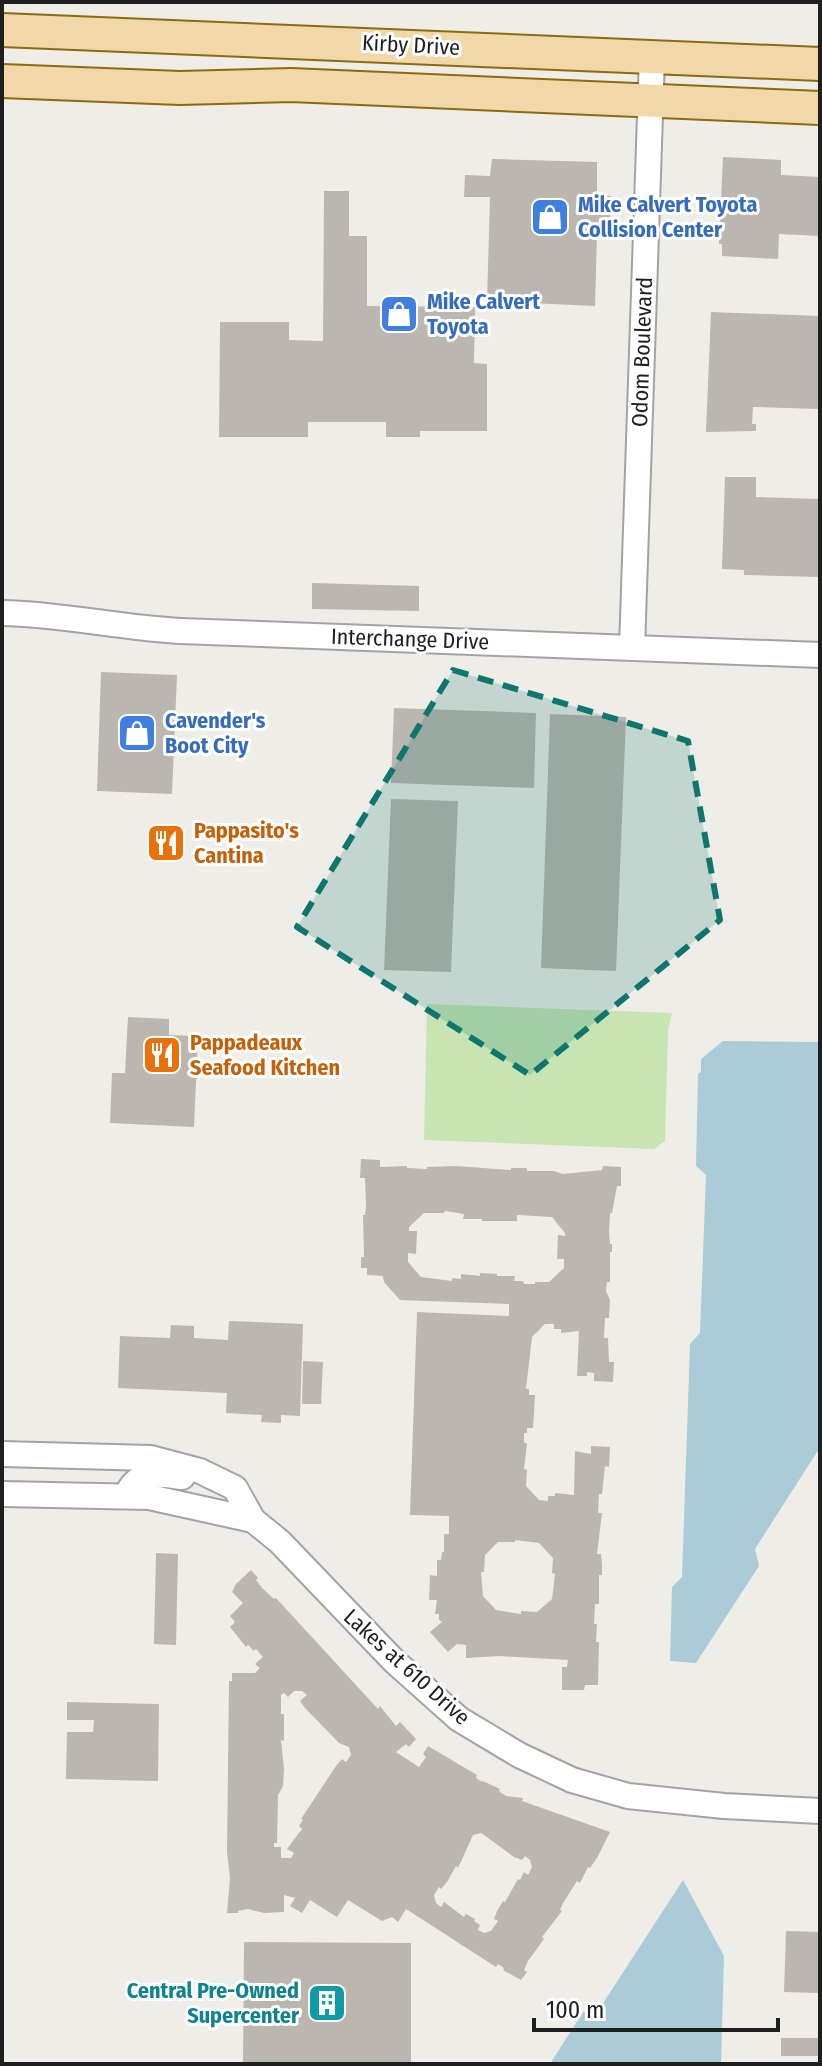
<svg xmlns="http://www.w3.org/2000/svg" width="822" height="2066" viewBox="0 0 822 2066" font-family="'Fira Sans Condensed',sans-serif">
	<style>
		.grass { fill: #c7e4b2 }
		.water { fill: #accbd8 }
		.building { fill: #bcb6b0; fill-rule: evenodd }
		.lines { fill: none; stroke-linecap: round; stroke-linejoin: round }
		.minor-casing { stroke: #a3a3a3; stroke-width: 28 }
		.major-casing { stroke: #8b6a10; stroke-width: 36 }
		.minor { stroke: #fff; stroke-width: 24 }
		.major { stroke: #f2d7a9; stroke-width: 32 }
		.marked { fill: #0f766e; fill-opacity: 0.2; stroke: #0f766e; stroke-width: 6; stroke-dasharray: 16 10; stroke-linejoin: round }
		.labels { text-anchor: middle; dominant-baseline: central; stroke-width: 6; stroke-linejoin: round; paint-order: stroke }
		.street-label { font-size: 22px; fill: #1f1f1f; stroke: #fff }
		.shop-label { font-size: 22px; font-weight: bold; fill: #366cbe; stroke: #fff; text-anchor: start }
		.food-label { font-size: 22px; font-weight: bold; fill: #c56008; stroke: #fff; text-anchor: start }
		.culture-label { font-size: 22px; font-weight: bold; fill: #0d838f; stroke: #fff; text-anchor: end }
	</style>
	<rect width="100%" height="100%" fill="#efede7"/>
	<path class="grass" d="M427,1004L672,1013L668,1030L665,1141L654,1149L424,1140Z"/>
	<g class="water">
		<path d="M723,1041L820,1042V1451L817,1452L755,1549L759,1566L696,1663L670,1661L672,1587L682,1577L690,1344L700,1333L706,1175L696,1166L698,1074L701,1072V1059Z"/>
		<path d="M683,1880L724,1956L721,2064H550L583,2012L598,2011Z"/>
	</g>
	<g class="building">
		<path d="M723,157L781,160V175L820,177V236L779,234L778,259L722,256V244H719Z"/>
		<path d="M492,159L597,162V195L611,196L610,236H597L595,306L487,301L490,197H464L465,175L490,176Z"/>
		<path d="M324,191H349V236H367V306L475,307L474,363L487,364V431H420V437H386V422H308V437H219L220,322H289V340L323,341Z"/>
		<path d="M711,312L820,316V409L753,407L752,424H756V431L706,432Z"/>
		<path d="M725,477H756V497L820,499V577L744,575V570L722,569Z"/>
		<path d="M312,583L419,586V611L312,609Z"/>
		<path d="M101,672L177,675L172,794L97,791Z"/>
		<path d="M394,708L536,713L534,788L391,783Z"/>
		<path d="M550,714L626,717L616,971L541,968Z"/>
		<path d="M391,799L458,801L451,972L384,970Z"/>
		<path d="M128,1017L169,1019V1035L198,1036L194,1127L110,1123L112,1073H125Z"/>
		<path d="M361,1159L380,1160V1167L407,1166V1168L427,1169V1167L456,1166L511,1170V1168H527V1171H554L563,1174L602,1170L603,1166L621,1167V1186H617L612,1213H610L609,1232L610,1244H612V1252H610V1282H607L606,1291L610,1300L609,1318H605L604,1338H608L609,1362H614L613,1382L594,1381V1373L587,1372V1376H577L579,1331L561,1333V1329H554V1324H545L532,1337L526,1389H529V1395H535L533,1428H527V1433H524V1443H527L524,1469L527,1470L526,1486L539,1500L548,1501V1496H555V1493L574,1495L575,1451L591,1454V1446L610,1447L609,1467L605,1466L602,1494H599L598,1513H602L597,1554H601L602,1566V1575H599V1604H595L594,1624H597L596,1642H599L598,1685H585L584,1690H562V1667H567L568,1660L499,1656L466,1658V1645L457,1644L448,1652L430,1632L442,1622L439,1620V1614H435L437,1600H429L430,1575L437,1576V1560H441L442,1552H444V1534H449V1516L410,1515L417,1312L509,1316V1304L400,1300L384,1282L383,1276L367,1275V1268H361V1257H364L363,1215H365L366,1206L365,1178H360ZM445,1211L464,1214L463,1219H482V1221H517V1215L552,1217L565,1233V1236L558,1235L557,1259H564V1268L549,1282H535V1284H524L523,1281H514L515,1276H497V1274L480,1273V1276L461,1274V1279L452,1278V1281L421,1277L408,1262V1253L416,1254L417,1231H409V1227L424,1213H444ZM515,1540L539,1543L553,1558L552,1573L555,1574L552,1599L537,1612L521,1611V1614L496,1610L483,1596L481,1572H484L485,1555L498,1542H515Z"/>
		<path d="M229,1321L303,1324L300,1416L281,1415V1423L261,1422L262,1415L226,1413L227,1393L118,1388L120,1336L170,1338L171,1325L194,1326V1338L228,1340Z"/>
		<path d="M303,1361L323,1362L321,1404H302Z"/>
		<path d="M156,1553L178,1554L176,1645L154,1644Z"/>
		<path d="M251,1570L258,1578L256,1580L262,1588L274,1599L276,1598L378,1709L380,1706L396,1726L400,1722L416,1739L409,1747L406,1744L396,1752L419,1767L426,1757L423,1754L428,1746L477,1775L476,1778L482,1782L483,1781L500,1789L499,1791L506,1796L523,1798L522,1801L610,1832L597,1858L590,1868L588,1867L580,1883L577,1881L563,1903L560,1910L562,1911L542,1937L544,1939L528,1961L524,1970L527,1972L521,1980L503,1970L504,1968L498,1964L496,1967L406,1909L398,1922L392,1917L382,1921L348,1900L337,1917L310,1900L302,1913L290,1906L295,1898L284,1895V1912L264,1913L248,1909L238,1911V1913H227L230,1878L227,1852L229,1681H232V1673H255L260,1668L255,1664L263,1657L256,1649L254,1651L248,1645L246,1647L230,1627L235,1622L230,1616L243,1603L232,1592L236,1584ZM294,1691H302L307,1695L300,1701L305,1708L339,1743L349,1747L351,1755L346,1762L342,1759L336,1766L301,1819L303,1820L299,1826L302,1829L287,1849L294,1853L291,1858H281V1847H274V1843H277L278,1795L283,1786L284,1769L281,1740L284,1741V1714H281V1695L284,1693L288,1697ZM481,1833L514,1857L522,1860L525,1856L530,1860L532,1867L528,1875L524,1872L520,1880L518,1879L505,1902L503,1901L497,1911L494,1919L498,1921L491,1931L484,1933L478,1930L480,1925L474,1921L475,1919L466,1914L464,1917L444,1902L441,1907L436,1903L434,1895L439,1887L441,1889L447,1882L456,1866L458,1868L473,1835Z"/>
		<path d="M67,1702L159,1704L158,1781L66,1779L67,1732H93L94,1720H67Z"/>
		<path d="M786,1931L820,1932V1993L784,1992Z"/>
		<path d="M244,1942L411,1943V2064H243Z"/>
		<rect x="781" y="2038" width="38" height="18"/>
	</g>
	<g class="lines">
		<g class="minor-casing">
			<g id="minor">
				<path d="M2,613C62,614 120,628 180,631L820,655"/>
				<path d="M632,648L652,56"/>
				<path d="M2,1454L151,1458L200,1471L235,1488L253,1520L280,1542L394,1661L459,1719L519,1755L572,1780L628,1796L724,1806L820,1811"/>
				<path d="M2,1494L149,1497L253,1520"/>
				<path d="M126,1496C138,1469 157,1474 182,1477"/>
			</g>
		</g>
		<g class="major-casing">
			<g id="major">
				<path d="M2,30L820,64"/>
				<path d="M2,81L180,88L291,85L820,108"/>
			</g>
		</g>
		<use href="#minor" class="minor"/>
		<use href="#major" class="major"/>
	</g>
	<path class="marked" d="M453,670L688,741L720,920L530,1075L297,927Z"/>
	<defs>
		<g id="shop-square" transform="scale(2)"><rect x="-9" y="-9" width="18" height="18" rx="4" fill="#3f7fe0" stroke="#fff"/><path d="M-5-2.5h2.3a2.7 3.5 0 0 1 5.4 0H5L5.5 6h-11ZM-1.5-2.5h3a1.5 2.3 0 0 0-3 0Z" fill="#fff"/></g>
		<g id="restaurant-square" transform="scale(2)"><rect x="-9" y="-9" width="18" height="18" rx="4" fill="#e8710a" stroke="#fff"/><path d="M-5-6h1v4h1v-4h1v4h1v-4h1v5L-1.5 .5V6h-2V.5L-5-1ZM5-6V6H3V1.5H1.5Q1.5-4 5-6Z" fill="#fff"/></g>
		<g id="building-square" transform="scale(2)"><rect x="-9" y="-9" width="18" height="18" rx="4" fill="#0f9aa8" stroke="#fff"/><path d="M-4-6H4V6H1V3H-1V6H-4ZM-2.5-4.3h1.7v1.8h-1.7ZM.8-4.3h1.7v1.8H.8ZM-2.5-1h1.7V.8h-1.7ZM.8-1h1.7V.8H.8Z" fill="#fff"/></g>
	</defs>
	<g fill-rule="evenodd">
		<use href="#shop-square" x="550" y="217"/>
		<use href="#shop-square" x="399" y="314"/>
		<use href="#shop-square" x="137" y="733"/>
		<use href="#restaurant-square" x="166" y="843"/>
		<use href="#restaurant-square" x="162" y="1055"/>
		<use href="#building-square" x="327" y="2003"/>
	</g>
	<g class="labels">
		<g class="street-label">
			<text transform="translate(411 45) rotate(3)">Kirby Drive</text>
			<text transform="translate(642 352) rotate(-88)">Odom Boulevard</text>
			<text transform="translate(410 639) rotate(2)">Interchange Drive</text>
			<text transform="translate(407 1667) rotate(42)">Lakes at 610 Drive</text>
		</g>
		<g class="shop-label">
			<text x="578" y="204">Mike Calvert Toyota<tspan x="578" dy="25">Collision Center</tspan></text>
			<text x="427" y="301">Mike Calvert<tspan x="427" dy="25">Toyota</tspan></text>
			<text x="165" y="720">Cavender's<tspan x="165" dy="25">Boot City</tspan></text>
		</g>
		<g class="food-label">
			<text x="194" y="830">Pappasito's<tspan x="194" dy="25">Cantina</tspan></text>
			<text x="190" y="1042">Pappadeaux<tspan x="190" dy="25">Seafood Kitchen</tspan></text>
		</g>
		<g class="culture-label">
			<text x="299" y="1990">Central Pre-Owned<tspan x="299" dy="25">Supercenter</tspan></text>
		</g>
	</g>
	<rect width="822" height="2066" fill="none" stroke="#1f1f1f" stroke-width="8"/>
	<path d="M534 2018v12h244v-12" fill="none" stroke="#1f1f1f" stroke-width="4"/>
	<text x="546" y="2018" font-size="24" fill="#1f1f1f" stroke="#ffffff" stroke-width="6" paint-order="stroke">100 m</text>
</svg>
